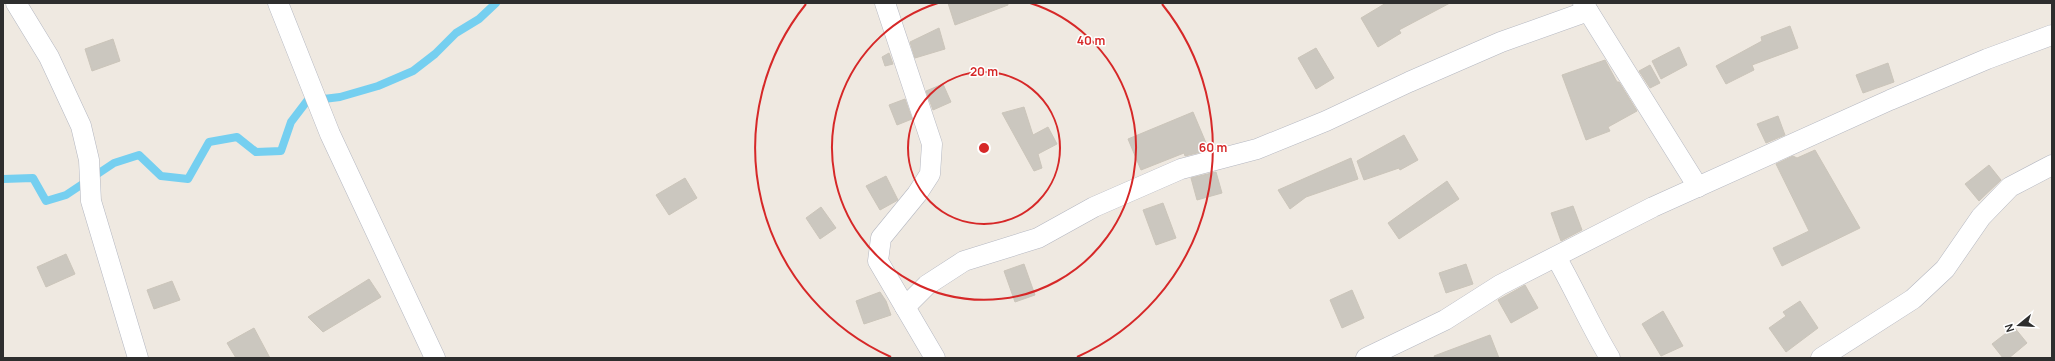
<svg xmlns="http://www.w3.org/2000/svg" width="2055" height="361" viewBox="0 0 2055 361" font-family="Manrope,sans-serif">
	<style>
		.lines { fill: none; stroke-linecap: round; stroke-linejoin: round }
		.stream { stroke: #75cff0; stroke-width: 8 }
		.building { fill: #cbc7bf; stroke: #cbc5ba }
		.minor-casing { stroke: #b4b7c1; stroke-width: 21 }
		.minor { stroke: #fff; stroke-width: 20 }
		.ring { fill: none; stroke: #d62828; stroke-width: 2 }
		.centre { fill: #d62828; stroke: #fff; stroke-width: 2 }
		.ring-label { font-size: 12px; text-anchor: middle; font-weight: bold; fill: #d62828; stroke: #fff; stroke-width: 3; stroke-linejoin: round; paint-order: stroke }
	</style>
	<rect width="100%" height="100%" fill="#efe9e1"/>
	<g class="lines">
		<path class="stream" d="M3,179L33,178L46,201L66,195L114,163L139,155L161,176L188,179L209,142L237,137L256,152L281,151L291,122L307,101L340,97L378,86L413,71L435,54L456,33L479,19L496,3"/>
	</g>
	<g class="building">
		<path d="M948,3H1008V5L955,25Z"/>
		<path d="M1386,3H1450L1399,30L1401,33L1378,47L1361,18Z"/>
		<path d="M1790,26L1798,48L1752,65L1754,70L1726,84L1716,66L1762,41L1761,37Z"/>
		<path d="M939,28L945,49L915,58L910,42Z"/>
		<path d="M113,39L120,61L92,71L85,49Z"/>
		<path d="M1679,47L1687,65L1661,79L1652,61Z"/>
		<path d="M1316,48L1334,78L1316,89L1298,58Z"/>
		<path d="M889,53L893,64L885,66L882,57Z"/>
		<path d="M1605,60L1617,82H1619L1637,111L1608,127L1610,131L1586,140L1562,75Z"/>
		<path d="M1888,63L1894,82L1863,93L1856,75Z"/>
		<path d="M1650,65L1660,83L1650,88L1639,71Z"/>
		<path d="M943,84L951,102L933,110L926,91Z"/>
		<path d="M905,99L912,119L897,125L889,105Z"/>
		<path d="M1024,107L1033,135L1048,127L1057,144L1038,154L1042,168L1034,171L1002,113Z"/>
		<path d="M1193,112L1209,150L1185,156L1184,153L1141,170L1128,139Z"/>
		<path d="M1778,116L1785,135L1766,143L1757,124Z"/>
		<path d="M1404,135L1418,160L1400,170L1399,168L1364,180L1357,161Z"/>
		<path d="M1815,150L1860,228L1782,266L1773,248L1809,231L1776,164L1793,156L1797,158Z"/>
		<path d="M1351,158L1358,179L1306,197L1290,209L1278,190Z"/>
		<path d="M1989,165L2001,180L1979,201L1965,184Z"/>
		<path d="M1216,172L1222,193L1197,200L1191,178Z"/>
		<path d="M886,176L898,200L880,210L866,186Z"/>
		<path d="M685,178L697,198L669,215L656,195Z"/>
		<path d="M1447,181L1459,199L1399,239L1388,223Z"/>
		<path d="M1163,203L1176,238L1156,245L1143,210Z"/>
		<path d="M1573,206L1582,230L1561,241L1551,213Z"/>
		<path d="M821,207L836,228L820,239L806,218Z"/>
		<path d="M66,254L75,274L46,287L37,267Z"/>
		<path d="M1024,264L1035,295L1015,302L1004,271Z"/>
		<path d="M1466,264L1473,284L1446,293L1439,273Z"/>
		<path d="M369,279L381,297L323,332L308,317Z"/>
		<path d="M172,281L180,300L154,309L147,290Z"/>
		<path d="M1525,285L1538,308L1511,323L1498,300Z"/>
		<path d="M1352,290L1364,318L1342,328L1330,300Z"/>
		<path d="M880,292L886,301L891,315L864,324L856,301Z"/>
		<path d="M1800,301L1818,328L1786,352L1769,328L1786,316L1783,312Z"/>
		<path d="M1663,311L1683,346L1661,356L1642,324Z"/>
		<path d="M2014,327L2027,343L2009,358H2003L1992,344Z"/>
		<path d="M254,328L270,358H236L227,343Z"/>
		<path d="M1490,335L1499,358H1435L1434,356Z"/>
	</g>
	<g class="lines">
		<g class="minor-casing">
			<g id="minor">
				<path d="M16,3L49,57L81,126L89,160L91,201L138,358"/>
				<path d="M278,3L330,134L435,358"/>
				<path d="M885,3L932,144L930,174L917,194L881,238L878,261L935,358"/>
				<path d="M1583,3L1698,187"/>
				<path d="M1556,257C1575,290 1590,325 1610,358"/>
				<path d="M905,307L927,285L964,261L1038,238L1094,207L1181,169L1257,149L1326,121L1409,82L1501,42L1588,11"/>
				<path d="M1366,358L1445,320L1500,285L1653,207L1890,100L1987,59L2052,35"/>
				<path d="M1821,358L1913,299L1945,269L1981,217L2010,187L2052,165"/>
			</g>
		</g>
		<use href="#minor" class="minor"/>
	</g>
	<g class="ring">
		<circle cx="984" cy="148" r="76"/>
		<path d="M1030 3A152 152 0 1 1 938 3"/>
		<path d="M891 357A229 229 0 0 1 806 4M1162 4A229 229 0 0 1 1077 357"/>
	</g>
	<circle cx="984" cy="148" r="6" class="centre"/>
	<g class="ring-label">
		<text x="1091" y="45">40 m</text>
		<text x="984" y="76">20 m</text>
		<text x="1213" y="152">60 m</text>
	</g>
	<rect width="2055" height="361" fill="none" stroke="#2e2e2e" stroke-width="8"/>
	<g transform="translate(2019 325) rotate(252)" stroke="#ffffff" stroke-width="3" paint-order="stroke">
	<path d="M0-3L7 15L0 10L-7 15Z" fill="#2e2e2e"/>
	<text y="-6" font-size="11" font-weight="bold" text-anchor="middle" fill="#2e2e2e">N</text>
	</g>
</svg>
